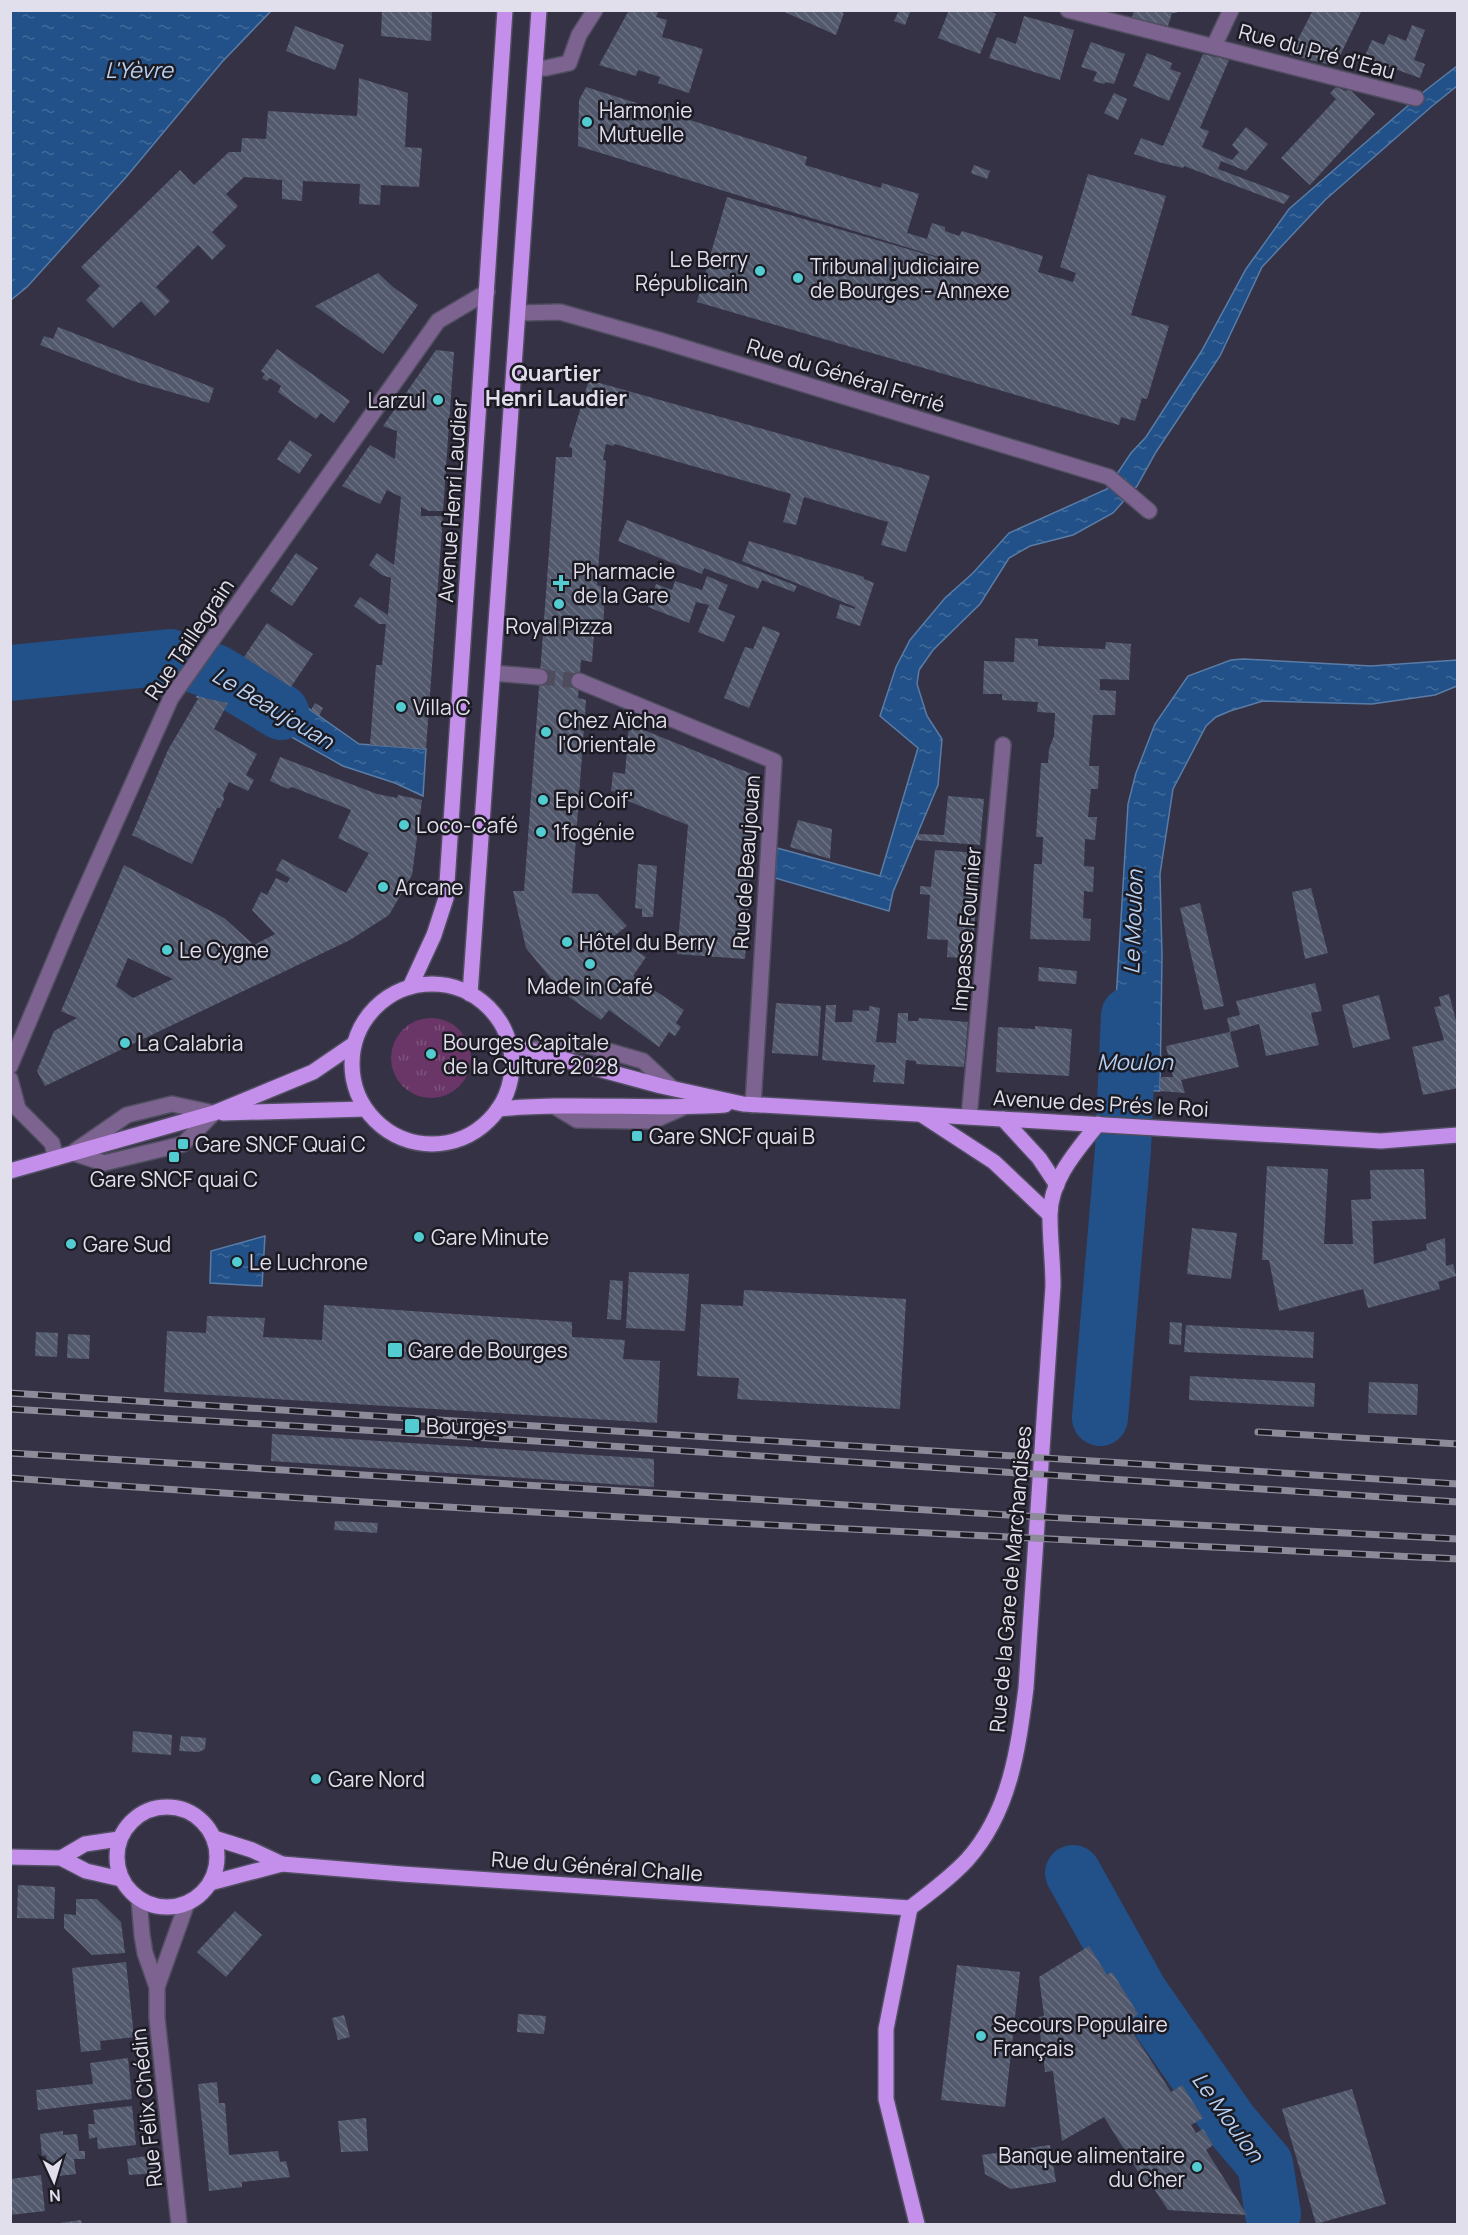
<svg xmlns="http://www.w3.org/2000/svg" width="1468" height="2235" viewBox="0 0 1468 2235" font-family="Manrope,sans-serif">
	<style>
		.grass { fill: url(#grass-tufts) }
		.water { fill: url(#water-ripples); stroke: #5a7ca6; stroke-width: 1.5 }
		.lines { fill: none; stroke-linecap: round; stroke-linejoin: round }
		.river { stroke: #215188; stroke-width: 56 }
		.building { fill: url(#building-back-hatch); fill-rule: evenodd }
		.minor-tunnel { stroke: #4f4c5e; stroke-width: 15; stroke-dasharray: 15 8; stroke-linecap: butt }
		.minor-casing { stroke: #504e60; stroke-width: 18 }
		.major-casing { stroke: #504e60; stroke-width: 18 }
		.minor { stroke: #7d6390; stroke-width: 15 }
		.major { stroke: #c48feb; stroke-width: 15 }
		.rail-casing { stroke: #8d8b9a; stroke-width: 7 }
		.rail { stroke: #1c1b24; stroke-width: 4.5; stroke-dasharray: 14; stroke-linecap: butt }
		.poi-dot { fill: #52ccd0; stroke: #1c1b24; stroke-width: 2 }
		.labels { text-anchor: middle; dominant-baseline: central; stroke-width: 5; stroke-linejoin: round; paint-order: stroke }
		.street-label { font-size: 21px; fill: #e0dfeb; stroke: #1c1b24 }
		.poi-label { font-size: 21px; fill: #e0dfeb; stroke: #1c1b24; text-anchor: start }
		.water-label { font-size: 22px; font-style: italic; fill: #b7d1f2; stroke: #1c1b24 }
		.neighbourhood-label { font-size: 22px; font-weight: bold; fill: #e0dfeb; stroke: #1c1b24 }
	</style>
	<defs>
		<pattern id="grass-tufts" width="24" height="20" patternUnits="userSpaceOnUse" patternTransform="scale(1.5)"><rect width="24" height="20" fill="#693667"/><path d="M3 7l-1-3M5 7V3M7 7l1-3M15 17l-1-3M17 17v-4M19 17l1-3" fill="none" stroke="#7e537d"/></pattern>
		<pattern id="water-ripples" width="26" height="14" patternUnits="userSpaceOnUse" patternTransform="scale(1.5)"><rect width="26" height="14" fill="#215188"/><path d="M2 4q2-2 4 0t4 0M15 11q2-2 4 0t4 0" fill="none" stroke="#416a99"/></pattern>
		<pattern id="building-back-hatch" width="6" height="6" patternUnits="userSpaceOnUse" patternTransform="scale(1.5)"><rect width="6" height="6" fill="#53596d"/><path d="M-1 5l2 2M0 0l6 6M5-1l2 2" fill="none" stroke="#6b7082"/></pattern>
	</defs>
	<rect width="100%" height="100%" fill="#353245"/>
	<circle class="grass" cx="431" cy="1058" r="40"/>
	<g class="water">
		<path d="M10,11H271L222,62L127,176L27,287L11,300Z"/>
		<path d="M1457,66V86L1431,107L1325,200L1262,267L1220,356L1156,452L1137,486L1113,513L1073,535L1030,546L1009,558L980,604L933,650L919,670L917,684L927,716L942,739L938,785L893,892L889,911L775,878L777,848L880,876L918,748L880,716L896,667L910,640L945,598L973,573L1009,533L1107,489L1131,453L1146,437L1201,352L1246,269L1289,209L1426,90Z"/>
		<path d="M184,636L155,681L11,684V660Z"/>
		<path d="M228,652L359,744L426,749L423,796L395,783L343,766L233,704L197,697Z"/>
		<path d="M1243,659L1371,666L1457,660V686L1435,695L1372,704L1263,701L1230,711L1216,717L1206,726L1173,789L1160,874L1162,957L1160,1091L1104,1089L1114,1033L1128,804L1136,773L1155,724L1188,676L1231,660Z"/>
		<path d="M265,1236L262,1286L210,1283L211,1251Z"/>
	</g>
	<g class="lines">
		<g class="river">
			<path d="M10,673L170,657L215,672L281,712"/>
			<path d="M1100,1418L1123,1149L1129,1015"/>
			<path d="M1073,1873L1140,1993L1231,2124L1265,2164L1273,2214"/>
		</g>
	</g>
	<g class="building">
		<path d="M382,10H432L431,41L381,36Z"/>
		<path d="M629,10H659L656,17L667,20L662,37L703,49L689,93L658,83L660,77L638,70L636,76L599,65Z"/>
		<path d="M780,10H838L844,13L836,35Z"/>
		<path d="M899,10H911L905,25L894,21Z"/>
		<path d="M949,10H987L996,14L980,54L938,38Z"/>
		<path d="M1134,10H1177V13H1172L1168,26L1132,18Z"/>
		<path d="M1313,10H1362L1335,66L1290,55Z"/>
		<path d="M1024,16L1074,30L1060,80L989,58L997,37L1016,44Z"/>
		<path d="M1412,25L1425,30L1414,60L1425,64L1420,78L1364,58L1372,40L1384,45L1389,34L1406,41Z"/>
		<path d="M295,26L344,45L335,70L286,51Z"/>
		<path d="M1091,42L1125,54L1114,84L1106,82L1104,84L1093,81L1097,72L1081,67Z"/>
		<path d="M1147,53L1172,63L1170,69L1181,73L1169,101L1133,86Z"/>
		<path d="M1203,54L1229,60L1200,128L1209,131L1202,147L1232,160L1239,152L1232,145L1246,127L1268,144L1246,171L1221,161L1218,169L1290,196L1284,204L1184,166L1183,168L1158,162L1134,154L1141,138L1163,146Z"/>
		<path d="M359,78L408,93L405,147L422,148L419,187L381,185L380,205L359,204L360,184L303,181L302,201L282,199V180L244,177L226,194L238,206L212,232L226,246L212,260L198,245L156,287L170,301L155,316L141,301L113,328L86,300L100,286L81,267L180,170L194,185L229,152H241L242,138L266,139L268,111L357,116Z"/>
		<path d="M586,87L807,157L805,165L881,188L882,183L919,194L907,233L927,239L932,223L945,227V231L959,236L962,231L1043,256L1038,272L1073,282L1076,273L1060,267L1088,174L1166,196L1131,315L1169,326L1147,399L1142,398L1135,421L1121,417L1119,425L697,302L727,197L984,271L578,146L579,100Z"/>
		<path d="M1336,87L1346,91L1349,89L1375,114L1310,185L1281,158L1336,99L1330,93Z"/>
		<path d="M1114,93L1127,99L1118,120L1104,113Z"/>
		<path d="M974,165L990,171L987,179L971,173Z"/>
		<path d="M378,273L393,287L418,305L383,354L315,306Z"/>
		<path d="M58,327L214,388L209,403L133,381L40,345L44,336L53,339Z"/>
		<path d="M277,349L350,401L334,423L321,413L316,419L278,392L281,386L270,378L267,381L262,378L265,374L261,371Z"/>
		<path d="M436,350L454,352L443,511H429L421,507V516H443L426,749L370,745L376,665H382L386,624H379L354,606L360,597L388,615L391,578L382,575L369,565L377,553L394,565L401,497L387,490L380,504L342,486L370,445L395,459L397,431L383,426Z"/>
		<path d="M589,380L930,476L906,552L881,545L888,522L881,520L804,497L796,525L783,522L791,494L615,444L613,446L606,444L603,460L606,461L597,585L605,588L603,633H594L592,662L581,660L578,698L586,700L572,893L597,894L627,926L614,936L646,957L633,976L684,1010L676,1023L681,1027L675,1036L669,1032L659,1047L609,1010L601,1020L561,991L526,948L513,891H524L556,457H572V448L569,447Z"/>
		<path d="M290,440L312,455L299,474L277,459Z"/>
		<path d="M627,520L797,586L794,592L762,580L758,589L704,568L702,574L665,560L618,541Z"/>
		<path d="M749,541L864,577V579L874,583L860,626L836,618L840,604L855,609V607L742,561Z"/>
		<path d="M296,553L318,568L292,606L270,591Z"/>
		<path d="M707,576L728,585L718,609L735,616L724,642L698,632L709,605L696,602L689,623L648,607L656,584L672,590L675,581L702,590Z"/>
		<path d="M267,623L313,654L291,687L244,657Z"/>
		<path d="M763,626L780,633L749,708L724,698L745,647L753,649Z"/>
		<path d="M1015,638L1038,639V646L1105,649L1106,642L1131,644L1129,680L1100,679V690L1116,691L1115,715H1093L1089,766H1099L1098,789H1091L1088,817H1097L1095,840L1085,839L1084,866L1094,867L1093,892L1084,891L1083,918L1091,919L1090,941L1030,939L1034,864H1042L1043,837H1036L1041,763H1048L1049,749L1054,736L1055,713L1037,712L1038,702L1002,700V694H983L984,661L1014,662Z"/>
		<path d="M199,697L228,703L214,729L257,754L246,775L254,780L248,791L229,782L223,795L224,799L220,808H217L192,864L132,835L168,750Z"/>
		<path d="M315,703L323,708L319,716L311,710Z"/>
		<path d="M629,724L757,776L745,959L677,954L688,825L623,799V793L611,791L613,772L625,774Z"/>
		<path d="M280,757L377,794L397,798L398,795L422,800L412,875L389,915L350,940L45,1086L37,1071L54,1031L77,1018L61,1011L124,865L224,918L254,945L275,934L252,910L261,892L267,895L276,878L287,883L290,878L276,870L282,859L346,893L369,853L338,838L351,810L292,787L288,789L270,781ZM128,958L173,979L133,998L116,986Z"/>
		<path d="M948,796L984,799L980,845L916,840L918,834L944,835Z"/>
		<path d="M798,820L832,829L830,859L790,847Z"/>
		<path d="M935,850L980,853L972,959L947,957L948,940L927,939L930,895L920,894V886L931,887Z"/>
		<path d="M638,864L657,866L653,917H642V909L635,908Z"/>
		<path d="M1311,888L1328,953L1305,959L1292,892Z"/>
		<path d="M1200,903L1224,1006L1204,1010L1180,908Z"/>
		<path d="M1039,967L1077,971L1076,984L1038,981Z"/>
		<path d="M1315,983L1322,1011L1311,1013L1319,1045L1266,1056L1259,1024L1230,1032L1227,1018L1240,1015L1236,1001Z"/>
		<path d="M1449,994L1458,1028V1088L1423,1095L1412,1047L1444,1040L1434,1007L1441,1006L1439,997Z"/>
		<path d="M1379,995L1390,1039L1353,1048L1342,1005Z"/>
		<path d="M776,1003L821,1006L818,1056L772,1053Z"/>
		<path d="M826,1005H836L835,1022H852L853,1010L869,1011V1006L880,1008L876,1042L896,1043L898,1013H908V1021H918L919,1018L968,1022L964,1067L916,1064V1061L906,1060L904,1084L873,1082L875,1065L822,1060Z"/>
		<path d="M1035,1026L1072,1029L1069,1076L996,1072L998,1027L1035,1029Z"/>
		<path d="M1230,1032L1239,1067L1181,1080L1185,1093L1160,1091V1077H1173L1166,1046Z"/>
		<path d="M1267,1166L1328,1169L1324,1244H1353L1351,1200L1371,1199L1370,1170L1424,1169L1426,1219L1372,1221L1374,1264L1427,1250L1426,1244L1445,1238L1446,1266L1453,1264L1456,1276L1438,1282L1440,1289L1368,1308L1363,1289L1279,1311L1269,1260H1262Z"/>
		<path d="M1192,1228L1237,1233L1231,1279L1187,1274Z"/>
		<path d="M629,1272L689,1274L685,1331L626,1328Z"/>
		<path d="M610,1280L623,1281L621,1320L607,1319Z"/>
		<path d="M744,1290L906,1299L900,1409L737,1399L739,1378L697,1376L701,1304L743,1306Z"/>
		<path d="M324,1305L572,1322V1337L625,1340L623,1359L660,1361L657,1423L164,1392L167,1331L206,1333L207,1316L265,1318L263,1337L322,1340Z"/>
		<path d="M1170,1322L1182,1323L1181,1345L1169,1344Z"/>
		<path d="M1186,1325L1314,1332L1313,1358L1184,1352Z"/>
		<path d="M36,1332L58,1333L57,1357L35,1356Z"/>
		<path d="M68,1334L90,1335L89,1359L67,1358Z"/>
		<path d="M1190,1376L1315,1383L1314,1407L1189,1400Z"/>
		<path d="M1369,1382L1418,1384L1417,1415L1368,1413Z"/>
		<path d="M272,1434L654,1459V1487L271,1461Z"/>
		<path d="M335,1521L378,1523L377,1533L334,1530Z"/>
		<path d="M133,1731L172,1735L171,1755L132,1752Z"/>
		<path d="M181,1736L206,1738L205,1749L199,1752L179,1751Z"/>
		<path d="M18,1885L55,1887L54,1919L17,1918Z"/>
		<path d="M76,1899H97L121,1922L125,1953L92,1955L64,1928V1914L76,1915Z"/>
		<path d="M235,1911L262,1935L226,1977L197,1952Z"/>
		<path d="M1089,1946L1107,1975L1112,1972L1138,2014L1126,2022L1171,2092L1182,2085L1203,2118L1191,2125L1196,2133L1203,2129L1213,2145L1206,2150L1247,2215L1168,2210L1151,2184L1147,2186L1104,2117L1062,2141L1053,2071L1045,2072L1038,2017L1044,2016L1039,1977Z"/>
		<path d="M126,1962L134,2037L100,2041L101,2050L81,2052L72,1968Z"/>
		<path d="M957,1965L1020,1972L1005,2107L941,2100Z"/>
		<path d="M518,2014L546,2016L544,2034L517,2032Z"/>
		<path d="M344,2015L350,2037L338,2040L332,2018Z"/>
		<path d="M128,2058L132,2099L38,2110L36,2090L93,2084L90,2063Z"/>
		<path d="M217,2082L219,2103H225L229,2155L278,2151L280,2162L286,2161L290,2177L242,2182V2187L209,2191L198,2084Z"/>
		<path d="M1352,2089L1386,2204L1316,2224L1282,2109Z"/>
		<path d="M132,2106L136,2145L98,2149L97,2137L89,2139L88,2124H95L93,2110Z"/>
		<path d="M366,2118L368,2151L341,2152L338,2121Z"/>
		<path d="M63,2131V2135L77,2134L79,2151H85V2159H74L76,2174L49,2177L46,2155L42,2156L40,2134Z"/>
		<path d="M1050,2145L1056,2182L1011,2189L985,2174L982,2155Z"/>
		<path d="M153,2155L156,2173L129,2175L127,2159Z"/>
		<path d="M41,2175L45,2211L10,2215V2179Z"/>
		<path d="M81,2220L82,2224H60V2223Z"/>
	</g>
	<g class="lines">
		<path class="minor-tunnel" d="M540,677L579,681"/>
		<g class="minor-casing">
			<g id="minor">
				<path d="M1068,10L1416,98"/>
				<path d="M1214,46L1231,10"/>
				<path d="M535,68H546L569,63L579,35L595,10"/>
				<path d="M518,313L560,312L659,340L1109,477L1149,511"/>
				<path d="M493,673L540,677"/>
				<path d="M579,681L774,761L753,1105"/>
				<path d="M529,1050L584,1044L643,1061L672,1088"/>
				<path d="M10,1066L72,919L171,698L438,321L487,292"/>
				<path d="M10,1079L18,1109L52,1143L56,1158"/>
				<path d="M554,1106L577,1120L637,1121H653L682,1108"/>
				<path d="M969,1117L1003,745"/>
				<path d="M75,1151L127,1115L172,1104L214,1113"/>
				<path d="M73,1153L104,1163L183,1144L214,1113"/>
				<path d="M139,1899L142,1935L145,1953L157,1987V2018L179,2224"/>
				<path d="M157,1987L187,1903"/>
			</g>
		</g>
		<g class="major-casing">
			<g id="major">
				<circle cx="432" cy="1064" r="80"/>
				<path d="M410,987L434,935L446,898L505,10"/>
				<path d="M470,994L539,10"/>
				<path d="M510,1045L661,1086L743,1104L1381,1141L1458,1135"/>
				<path d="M498,1109C574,1102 649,1110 725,1105"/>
				<path d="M223,1113L365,1109"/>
				<path d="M922,1115L994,1162L1049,1214"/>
				<path d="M1003,1119L1039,1158L1057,1185"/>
				<path d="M10,1171L214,1113L313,1072L354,1044"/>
				<circle cx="167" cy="1857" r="50"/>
				<path d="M214,1838L252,1850L282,1864L402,1874L910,1908"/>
				<path d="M10,1857L61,1858L86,1871L121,1879"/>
				<path d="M61,1858L85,1844L119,1839"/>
				<path d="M210,1883L282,1864"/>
				<path d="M910,1908C930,1893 950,1878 967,1860C1010,1812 1018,1750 1026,1688L1053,1286C1053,1262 1050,1240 1050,1217C1049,1181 1077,1150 1098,1124"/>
				<path d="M910,1908L886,2029V2099L917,2224"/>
			</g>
		</g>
		<use href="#minor" class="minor"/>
		<use href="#major" class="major"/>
		<g class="rail-casing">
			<g id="rail">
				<path d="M10,1393L1458,1484"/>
				<path d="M10,1409L413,1433L1458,1502"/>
				<path d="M1258,1432L1458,1444"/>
				<path d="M10,1453L1008,1515L1458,1539"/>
				<path d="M10,1478C492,1514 975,1535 1458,1559"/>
			</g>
		</g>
		<use href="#rail" class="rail"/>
	</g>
	<g class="poi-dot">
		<circle cx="587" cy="122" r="6"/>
		<circle cx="760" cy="271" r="6"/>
		<circle cx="798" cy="278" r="6"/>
		<circle cx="438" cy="400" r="6"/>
		<path d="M558 574h6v6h6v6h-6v6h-6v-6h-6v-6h6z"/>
		<circle cx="559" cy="604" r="6"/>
		<circle cx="401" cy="707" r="6"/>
		<circle cx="546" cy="732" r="6"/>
		<circle cx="543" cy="800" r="6"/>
		<circle cx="404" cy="825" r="6"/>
		<circle cx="541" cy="832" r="6"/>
		<circle cx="383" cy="887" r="6"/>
		<circle cx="567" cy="942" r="6"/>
		<circle cx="167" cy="950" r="6"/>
		<circle cx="590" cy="964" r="6"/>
		<circle cx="125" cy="1043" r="6"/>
		<circle cx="431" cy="1054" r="6"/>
		<rect x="631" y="1130" width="12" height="12" rx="3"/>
		<rect x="177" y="1138" width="12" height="12" rx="3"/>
		<rect x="168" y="1151" width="12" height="12" rx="3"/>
		<circle cx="419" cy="1237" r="6"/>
		<circle cx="71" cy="1244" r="6"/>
		<circle cx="237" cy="1262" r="6"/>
		<rect x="387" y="1342" width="16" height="16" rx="3"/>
		<rect x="404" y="1418" width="16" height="16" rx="3"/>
		<circle cx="316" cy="1779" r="6"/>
		<circle cx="981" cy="2036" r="6"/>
		<circle cx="1197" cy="2167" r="6"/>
	</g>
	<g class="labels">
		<g class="street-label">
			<text transform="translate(1317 51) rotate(15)">Rue du Pré d'Eau</text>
			<text transform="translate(846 375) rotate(17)">Rue du Général Ferrié</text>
			<text transform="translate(452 501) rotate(-86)">Avenue Henri Laudier</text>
			<text transform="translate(189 639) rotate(-56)">Rue Taillegrain</text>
			<text transform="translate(746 862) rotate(-86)">Rue de Beaujouan</text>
			<text transform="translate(966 929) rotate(-85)">Impasse Fournier</text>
			<text transform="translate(1101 1103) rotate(3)">Avenue des Prés le Roi</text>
			<text transform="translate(1010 1579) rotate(-85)">Rue de la Gare de Marchandises</text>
			<text transform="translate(597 1866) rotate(4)">Rue du Général Challe</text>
			<text transform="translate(146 2108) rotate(-96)">Rue Félix Chédin</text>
		</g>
		<g class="poi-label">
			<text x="599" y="110">Harmonie<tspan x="599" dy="24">Mutuelle</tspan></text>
			<text x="748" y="259" text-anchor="end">Le Berry<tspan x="748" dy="24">Républicain</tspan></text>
			<text x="810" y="266">Tribunal judiciaire<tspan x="810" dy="24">de Bourges - Annexe</tspan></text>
			<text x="426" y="400" text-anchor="end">Larzul</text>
			<text x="573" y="571">Pharmacie<tspan x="573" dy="24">de la Gare</tspan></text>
			<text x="559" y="626" text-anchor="middle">Royal Pizza</text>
			<text x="413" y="707">Villa C</text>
			<text x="558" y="720">Chez Aïcha<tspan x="558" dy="24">l'Orientale</tspan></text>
			<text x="555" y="800">Epi Coif'</text>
			<text x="416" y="825">Loco-Café</text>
			<text x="553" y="832">1fogénie</text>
			<text x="395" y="887">Arcane</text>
			<text x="579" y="942">Hôtel du Berry</text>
			<text x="179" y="950">Le Cygne</text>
			<text x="590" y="986" text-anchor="middle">Made in Café</text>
			<text x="443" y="1042">Bourges Capitale<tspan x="443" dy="24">de la Culture 2028</tspan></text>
			<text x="137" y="1043">La Calabria</text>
			<text x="649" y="1136">Gare SNCF quai B</text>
			<text x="195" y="1144">Gare SNCF Quai C</text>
			<text x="174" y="1179" text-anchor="middle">Gare SNCF quai C</text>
			<text x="431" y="1237">Gare Minute</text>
			<text x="83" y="1244">Gare Sud</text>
			<text x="249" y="1262">Le Luchrone</text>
			<text x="408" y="1350">Gare de Bourges</text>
			<text x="426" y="1426">Bourges</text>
			<text x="328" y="1779">Gare Nord</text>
			<text x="993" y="2024">Secours Populaire<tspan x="993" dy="24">Français</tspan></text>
			<text x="1185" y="2155" text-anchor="end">Banque alimentaire<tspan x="1185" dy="24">du Cher</tspan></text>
		</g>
		<g class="water-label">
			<text x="139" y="70">L'Yèvre</text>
			<text transform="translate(273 708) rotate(31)">Le Beaujouan</text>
			<text transform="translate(1133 922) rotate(-88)">Le Moulon</text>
			<text x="1135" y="1062">Moulon</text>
			<text transform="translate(1228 2117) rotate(54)">Le Moulon</text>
		</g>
		<g class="neighbourhood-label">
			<text x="556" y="373">Quartier<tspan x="556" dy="25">Henri Laudier</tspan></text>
		</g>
	</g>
	<rect width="1468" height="2235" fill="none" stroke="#e0dfeb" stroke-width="24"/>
	<g transform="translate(54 2181) rotate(176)" stroke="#1c1b24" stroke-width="4.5" paint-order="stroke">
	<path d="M0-4.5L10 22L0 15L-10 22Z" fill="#e0dfeb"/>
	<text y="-9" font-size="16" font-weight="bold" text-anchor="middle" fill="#e0dfeb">N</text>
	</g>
</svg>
